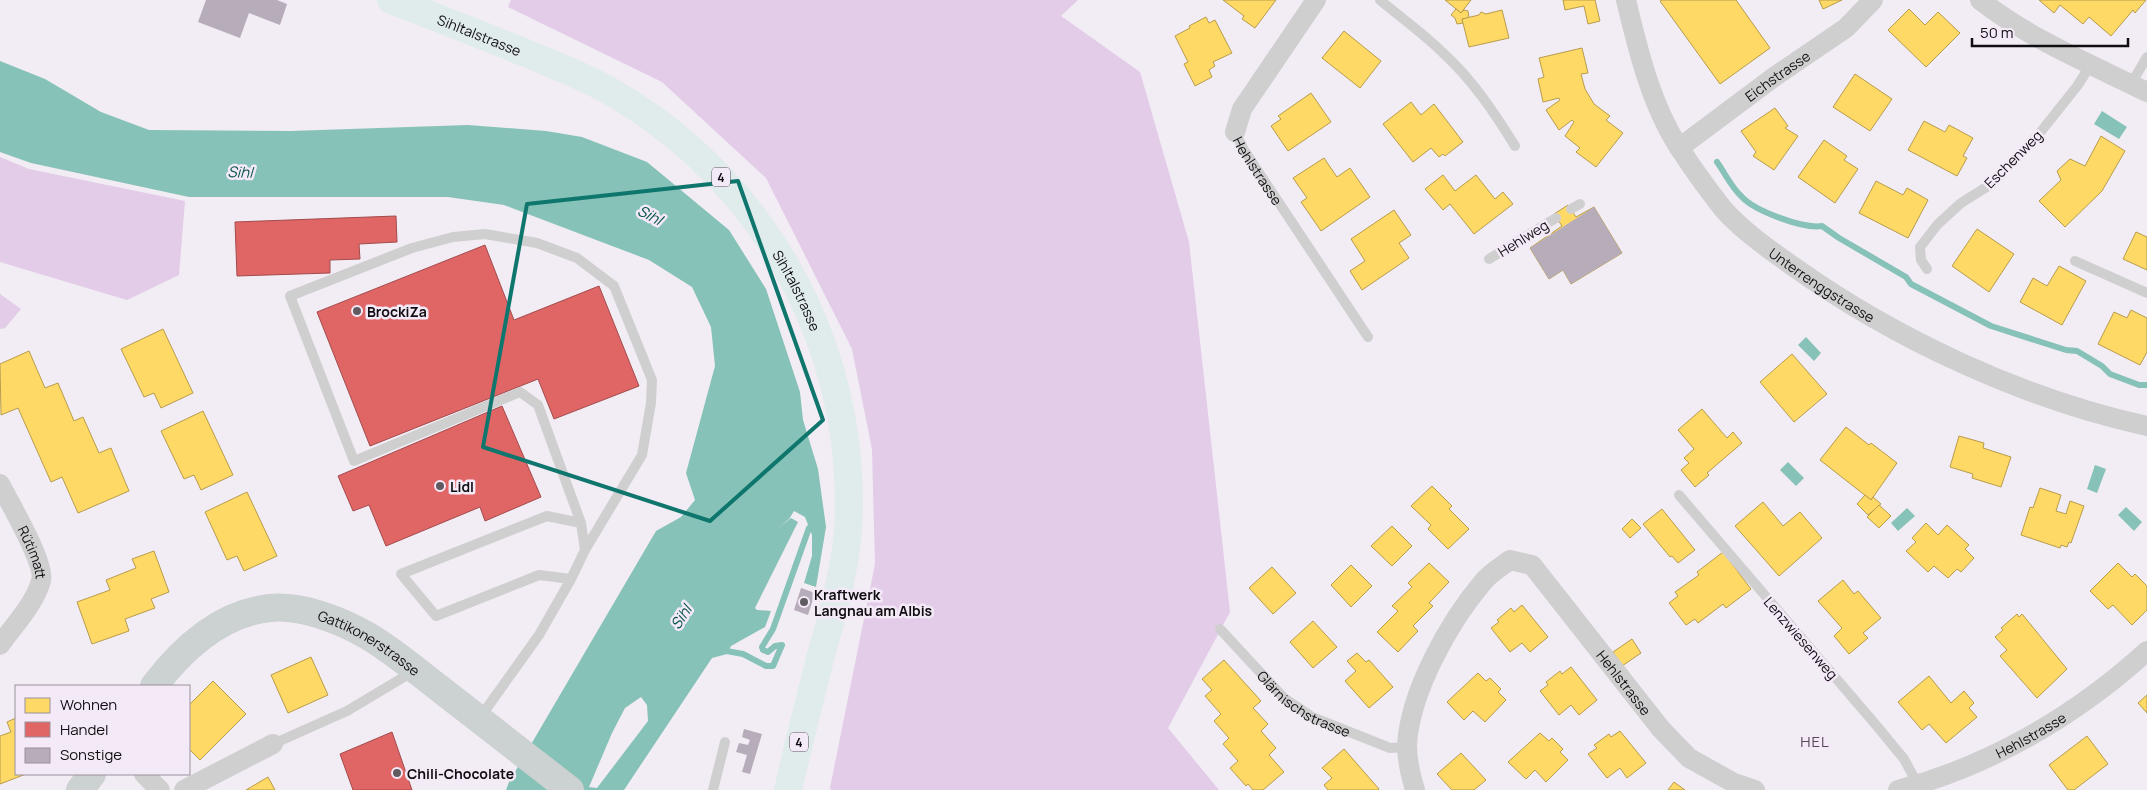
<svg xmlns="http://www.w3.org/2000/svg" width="2147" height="790" viewBox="0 0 2147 790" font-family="Manrope,sans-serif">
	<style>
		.green { fill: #e2cce8 }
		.water { fill: #86c2b7; fill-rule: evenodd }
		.homes { fill: #ffd966; stroke: #b79c4c }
		.shops { fill: #e06666; stroke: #a24b4c }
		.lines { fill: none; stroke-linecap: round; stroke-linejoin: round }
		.stream { stroke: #86c2b7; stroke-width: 6 }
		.building { fill: #b7acba }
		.lane { stroke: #d0cfd0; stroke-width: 10 }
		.street { stroke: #d0cfd0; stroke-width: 20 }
		.secondary { stroke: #ccd1d1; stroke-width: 28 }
		.primary { stroke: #dfeceb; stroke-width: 28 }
		.marked { fill: none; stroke: #0f766e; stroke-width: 4; stroke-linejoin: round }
		.poi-dot { fill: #5f5b60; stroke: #f4e9f7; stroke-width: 2 }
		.labels { text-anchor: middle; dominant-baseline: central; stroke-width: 5; stroke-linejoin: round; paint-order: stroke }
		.shield { fill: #f4e9f7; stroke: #544f56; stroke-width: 1 }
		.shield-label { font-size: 12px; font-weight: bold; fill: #100d11 }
		.street-label { font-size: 14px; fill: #100d11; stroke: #f4e9f7 }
		.poi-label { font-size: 14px; font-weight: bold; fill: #100d11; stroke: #f4e9f7; text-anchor: start }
		.water-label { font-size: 15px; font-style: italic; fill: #065548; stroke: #f4e9f7 }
		.neighbourhood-label { font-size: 15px; letter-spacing: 1px; fill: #514854; stroke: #f4e9f7 }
	</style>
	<rect width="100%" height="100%" fill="#f2ecf4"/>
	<g class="green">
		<path d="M511,0H1078L1061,16L1140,72L1189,242L1230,612L1168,728L1219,790H831L830,788L875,564L872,449L852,349L766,178L662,82L508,7Z"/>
		<path d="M0,157L29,169L185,201L179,275L127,300L0,262Z"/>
		<path d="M0,294L21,309L5,328L0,329Z"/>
	</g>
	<g class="water">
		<path d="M0,61L45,79L101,112L149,130L291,131L468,125L546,131L582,137L647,162L729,230L766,289L800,392L803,420L818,469L826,527L816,587L804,583L812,556V535L805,517L794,511L789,519L777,529L791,518L798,522L755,608L757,610L771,611L765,627L731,646L727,654L712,658L624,790H506L509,782L656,531L681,517L695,500L686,473L715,366L711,327L692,287L649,260L504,205L448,197H189L31,163L0,152ZM641,697L647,705L648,721L597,788L589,787L612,733L625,708Z"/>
		<path d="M2102,111L2127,127L2119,139L2094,124Z"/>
		<path d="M1806,337L1821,353L1814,361L1798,345Z"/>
		<path d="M1788,462L1804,478L1796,486L1780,470Z"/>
		<path d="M2095,465L2106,469L2097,493L2087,489Z"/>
		<path d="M2126,507L2142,522L2134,531L2118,515Z"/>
		<path d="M1907,508L1915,516L1898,531L1891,523Z"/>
	</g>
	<g class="homes">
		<path d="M1223,0H1276L1255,28L1242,19L1244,16Z"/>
		<path d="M1445,0H1471L1461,13Z"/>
		<path d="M1563,0H1595L1600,21L1588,24L1584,6L1565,10Z"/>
		<path d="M1662,0H1736L1770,48L1720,84L1660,1Z"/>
		<path d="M1819,0H1842L1823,9Z"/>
		<path d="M2039,0H2146L2135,13L2133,10L2111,36L2089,17L2083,24L2060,5L2054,13Z"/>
		<path d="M1456,9L1461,13L1464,10L1468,11L1469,18L1462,19L1463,23L1457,24L1455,18L1451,15Z"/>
		<path d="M1909,9L1925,25L1938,12L1960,33L1926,67L1888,30Z"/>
		<path d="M1502,10L1509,38L1469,47L1462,19L1479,15L1481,12L1486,14Z"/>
		<path d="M1206,17L1209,23L1215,20L1232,53L1213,62L1215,66L1209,70L1212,77L1195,86L1184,64L1188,62L1175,36L1190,28L1189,26Z"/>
		<path d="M1344,31L1381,61L1360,88L1322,58Z"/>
		<path d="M1582,48L1588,73L1581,74L1585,89L1594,104L1610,116L1606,120L1623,133L1596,167L1576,152L1580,148L1565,136L1574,122L1572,120L1559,130L1546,110L1560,100L1559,98L1543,102L1538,79L1544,77L1539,58Z"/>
		<path d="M1855,74L1892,99L1870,131L1833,107Z"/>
		<path d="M1311,93L1331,122L1288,151L1271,126L1281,119L1278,116Z"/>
		<path d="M1411,102L1421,115L1434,104L1463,142L1445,156L1443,154L1439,157L1431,148L1413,162L1383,124Z"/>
		<path d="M1775,108L1788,126L1785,128L1798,136L1774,170L1753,156L1756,152L1741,131Z"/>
		<path d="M1924,121L1945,132L1949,125L1973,138L1963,156L1967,158L1957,176L1908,150Z"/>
		<path d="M2101,136L2125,151L2102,191L2065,227L2039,201L2061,180L2057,171L2070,159L2085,166Z"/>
		<path d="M1824,140L1847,156L1844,160L1858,169L1835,203L1798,177Z"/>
		<path d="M1324,158L1337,177L1350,168L1370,197L1321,231L1301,202L1307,198L1293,178Z"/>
		<path d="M1443,175L1455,191L1476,175L1495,199L1503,192L1513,204L1474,234L1450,204L1443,210L1425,189Z"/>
		<path d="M1876,181L1903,195L1907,188L1928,200L1908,238L1859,213Z"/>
		<path d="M1568,205L1576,217L1594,207L1622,253L1571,284L1563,270L1549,279L1530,248L1562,226L1554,214Z"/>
		<path d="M1394,210L1411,235L1399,243L1409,258L1362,290L1350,271L1365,261L1351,239Z"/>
		<path d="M1977,229L2014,254L1989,292L1952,266Z"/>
		<path d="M2136,232L2147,237V270L2123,259Z"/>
		<path d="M2059,266L2086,281L2062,325L2020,302L2033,278L2047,286Z"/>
		<path d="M2131,310L2147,318V352L2140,365L2098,344L2114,312L2127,318Z"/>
		<path d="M163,329L193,393L161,408L154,393L144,397L121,349Z"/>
		<path d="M29,351L45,388L58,383L74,421L83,417L99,453L111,448L129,491L78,513L62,477L51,482L18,408L1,415L0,364Z"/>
		<path d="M1792,354L1827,394L1794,422L1760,382Z"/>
		<path d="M1702,409L1727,438L1733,432L1742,443L1707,473L1709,475L1695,487L1681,470L1689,463L1684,458L1694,449L1678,430Z"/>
		<path d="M203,411L233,475L201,490L194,475L184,479L161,431Z"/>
		<path d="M1846,427L1869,445L1871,443L1897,463L1871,500L1820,460Z"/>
		<path d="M1959,436L1984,443L1983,448L2011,457L2001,487L1972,478L1973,474L1950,467Z"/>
		<path d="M1432,486L1452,506L1449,509L1469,529L1448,549L1428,529L1431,525L1411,506Z"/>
		<path d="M2040,488L2061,495L2056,511L2066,514L2070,501L2084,506L2071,543L2069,542L2067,547L2061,545L2060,548L2021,535L2030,507L2033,508Z"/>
		<path d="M247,492L277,556L244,571L237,556L227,560L205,512Z"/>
		<path d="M1865,495L1871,500L1873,497L1881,504L1868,515L1857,504Z"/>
		<path d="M1763,502L1783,526L1800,512L1822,538L1779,576L1735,526Z"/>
		<path d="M1879,505L1891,516L1879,528L1867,517Z"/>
		<path d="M1662,509L1695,550L1678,563L1672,556L1670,557L1643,524Z"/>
		<path d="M1632,519L1641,528L1630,538L1622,529Z"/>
		<path d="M1926,523L1938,535L1947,525L1969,545L1965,549L1974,558L1961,572L1957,569L1948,578L1934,566L1928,572L1906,551L1916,542L1912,538Z"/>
		<path d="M1392,526L1412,546L1392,566L1371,546Z"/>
		<path d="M154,551L169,592L151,599L155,608L125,619L129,631L92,644L77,602L110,590L106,580L136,568L132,559Z"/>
		<path d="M1723,552L1751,589L1726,608L1723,604L1698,623L1695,619L1686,625L1669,603L1678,596L1675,592L1699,575L1697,572Z"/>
		<path d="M1429,563L1449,582L1429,603L1433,606L1413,626L1418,631L1398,652L1377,632L1398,611L1392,606L1412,587L1408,583Z"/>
		<path d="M2118,563L2132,577L2135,574L2147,586V610L2132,625L2113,605L2108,609L2090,591Z"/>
		<path d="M1351,565L1372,586L1351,607L1331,585Z"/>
		<path d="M1272,567L1296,593L1273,614L1249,588Z"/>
		<path d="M1843,580L1854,594L1858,591L1881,618L1863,633L1868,638L1849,654L1834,636L1842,628L1818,601Z"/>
		<path d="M1522,605L1548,637L1530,652L1522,643L1510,652L1491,628L1499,622L1497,620L1511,608L1514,612Z"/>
		<path d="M2017,614L2019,617L2022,614L2067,669L2037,698L2000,656L2007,650L1995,637L2003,630L2001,628Z"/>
		<path d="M1313,621L1337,647L1313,668L1290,642Z"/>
		<path d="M1632,639L1641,653L1622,666L1613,652Z"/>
		<path d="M1357,653L1366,662L1369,660L1393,687L1369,708L1345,681L1356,671L1347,661Z"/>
		<path d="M311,657L328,695L288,713L271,675Z"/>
		<path d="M1224,660L1261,701L1253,708L1268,724L1261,731L1276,748L1269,755L1284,772L1263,790H1253L1248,784L1246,786L1230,768L1238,761L1223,744L1229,738L1214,721L1221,714L1205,696L1212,690L1202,679Z"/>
		<path d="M1571,667L1597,700L1579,715L1571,705L1559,715L1540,691L1548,685L1546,682L1560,671L1562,674Z"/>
		<path d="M1478,673L1486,681L1490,678L1501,689L1498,692L1506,700L1485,722L1473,711L1464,720L1447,702Z"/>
		<path d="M1929,676L1951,703L1964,691L1974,703L1969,708L1977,717L1946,743L1929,724L1922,730L1898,702Z"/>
		<path d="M213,681L246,714L200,760L189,749V705Z"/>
		<path d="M2147,695V713L2138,703Z"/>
		<path d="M16,718V774H26L0,784V736L11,732L7,722Z"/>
		<path d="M1620,731L1646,763L1627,778L1620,768L1607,778L1588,754L1597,748L1594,745L1609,734L1611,737Z"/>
		<path d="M1540,733L1549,741L1552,738L1563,749L1560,752L1568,760L1546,782L1535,770L1526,779L1508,762Z"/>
		<path d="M2087,736L2108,764L2074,790H2068L2049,765Z"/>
		<path d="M1344,749L1379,789L1378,790H1328L1324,785L1332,778L1322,768Z"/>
		<path d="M1461,753L1486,780L1474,790H1452L1437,774Z"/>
		<path d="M268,777L275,790H246Z"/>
		<path d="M1674,782L1685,790H1668Z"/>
	</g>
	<g class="shops">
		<path d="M396,216L397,242L359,244L360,259L330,260V273L237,276L235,222Z"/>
		<path d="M485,245L514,320L599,286L639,386L554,419L538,379L370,446L317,312Z"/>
		<path d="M502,406L541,497L485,521L480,507L386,546L369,505L353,511L338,476Z"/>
		<path d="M392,732L412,790H353L340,754Z"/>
	</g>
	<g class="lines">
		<g class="stream">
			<path d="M1717,162C1725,173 1731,187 1742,197C1755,211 1803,229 1822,226L1839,238L1906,277L1911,284L1991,326L2066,350L2077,351L2102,366L2110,374L2139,385H2147"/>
			<path d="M721,650L743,654L766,666H773L782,645L775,646L768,652L763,650L762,647L773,629L809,528"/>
		</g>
	</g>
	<g class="building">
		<path d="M206,0H277L287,4L280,25L249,13L240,38L198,22Z"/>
		<path d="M1594,207L1622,253L1571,284L1563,270L1549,279L1530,248Z"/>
		<path d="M801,588L815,593L808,615L794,610Z"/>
		<path d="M744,729L762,734L750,774L742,772L747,755L736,752L739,743L748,745L750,740L742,737Z"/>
	</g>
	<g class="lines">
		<g class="lane">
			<path d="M1380,0C1400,17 1423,33 1442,52C1472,79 1494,112 1515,146"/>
			<path d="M2131,84L2147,57"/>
			<path id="s1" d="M1235,132L1244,150L1368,337"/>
			<path d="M1571,209L1580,204"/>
			<path d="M1489,259L1556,218"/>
			<path d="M2075,261L2147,293"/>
			<path d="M1927,269L1921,260L1920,247L1938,224L1961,203L1993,183L2039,134L2078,85L2091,64"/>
			<path d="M1679,495L1876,725L1904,759L1918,785"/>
			<path d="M581,523L538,405L520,392L354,461L290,296L412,248L453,237L485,234L537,243L577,258L614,286L652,380L651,403L642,455L585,550"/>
			<path id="s2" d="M1220,629L1284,698L1312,717L1390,748L1407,747"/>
			<path d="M479,719L539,635L571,579L539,575L436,616L401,574L547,516L581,523L585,550L571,579"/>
			<path d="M273,744L347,711L414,671"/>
			<path d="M713,790L725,742"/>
		</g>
		<g class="street">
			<path id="s3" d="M1626,0C1638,50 1651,105 1680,149C1693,169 1709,191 1724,210C1744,232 1770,250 1794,267C1895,339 2026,400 2147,426"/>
			<path d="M1980,0C2030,39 2090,64 2147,92"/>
			<path d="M1235,132L1242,109L1316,0"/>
			<path id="s4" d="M1679,148L1774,77L1846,28L1873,0"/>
			<path id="s5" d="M0,484C9,502 46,564 41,581C34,605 14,625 0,645"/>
			<path d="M144,774L160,790"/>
			<path d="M184,790L273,744"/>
			<path id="s6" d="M1415,790C1411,777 1407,759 1407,745C1410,692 1449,622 1483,582C1490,573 1501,567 1510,560L1532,565L1661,729L1689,758L1734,783L1755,790"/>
			<path id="s7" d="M1898,790C1990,766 2077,715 2147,651"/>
		</g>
		<g class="secondary">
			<path id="s8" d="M154,686C182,649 221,613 270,608C302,605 340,620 368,636C395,652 419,673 444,692C486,725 528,757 570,790"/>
			<path d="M80,790L92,774"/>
		</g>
		<path class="primary" id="s9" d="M391,0C436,17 481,35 526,53C556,66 587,77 615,94C742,169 825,295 845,440C849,475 851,513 846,548C841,586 830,623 820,659C809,703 798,746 788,790"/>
	</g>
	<path class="marked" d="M738,181L823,420L710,521L483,447L527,204Z"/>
	<g class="poi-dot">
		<circle cx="357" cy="311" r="5"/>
		<circle cx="440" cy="486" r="5"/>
		<circle cx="804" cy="602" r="5"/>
		<circle cx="397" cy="773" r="5"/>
	</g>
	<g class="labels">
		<g class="shield">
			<rect x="712" y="167.5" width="18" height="19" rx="4"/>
			<rect x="790" y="732.5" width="18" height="19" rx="4"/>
		</g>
		<g class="shield-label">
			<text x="721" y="177">4</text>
			<text x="799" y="742">4</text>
		</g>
		<g class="street-label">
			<text stroke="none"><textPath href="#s9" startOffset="95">Sihltalstrasse</textPath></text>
			<text stroke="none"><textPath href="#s4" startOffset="122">Eichstrasse</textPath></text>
			<text transform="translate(2013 159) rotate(-45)">Eschenweg</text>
			<text stroke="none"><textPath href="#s1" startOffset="45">Hehlstrasse</textPath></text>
			<text transform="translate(1523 238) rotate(-32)">Hehlweg</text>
			<text stroke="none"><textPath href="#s3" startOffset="358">Unterrenggstrasse</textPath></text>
			<text stroke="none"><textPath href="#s9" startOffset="515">Sihltalstrasse</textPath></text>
			<text stroke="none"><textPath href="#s5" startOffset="76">Rütimatt</textPath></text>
			<text transform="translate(1801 638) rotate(49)">Lenzwiesenweg</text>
			<text stroke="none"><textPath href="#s8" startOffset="251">Gattikonerstrasse</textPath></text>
			<text stroke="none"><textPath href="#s6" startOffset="435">Hehlstrasse</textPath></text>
			<text stroke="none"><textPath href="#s2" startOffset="114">Glärnischstrasse</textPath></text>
			<text stroke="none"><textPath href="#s7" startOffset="144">Hehlstrasse</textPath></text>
		</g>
		<g class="poi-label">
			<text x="367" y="311">BrockiZa</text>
			<text x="450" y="486">Lidl</text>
			<text x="814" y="594">Kraftwerk<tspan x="814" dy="16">Langnau am Albis</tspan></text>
			<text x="407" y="773">Chili-Chocolate</text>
		</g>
		<g class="water-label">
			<text transform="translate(240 172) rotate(2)">Sihl</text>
			<text transform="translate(650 215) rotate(28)">Sihl</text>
			<text transform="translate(681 617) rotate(-57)">Sihl</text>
		</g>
		<g class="neighbourhood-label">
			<text x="1815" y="741">HEL</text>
		</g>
	</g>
	<rect x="15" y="685" width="175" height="90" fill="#f4e9f7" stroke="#99919b"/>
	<rect x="25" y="698" width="25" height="15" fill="#ffd966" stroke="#99919b"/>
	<text x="60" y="710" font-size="15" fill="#100d11">Wohnen</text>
	<rect x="25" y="722" width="25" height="15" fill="#e06666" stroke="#99919b"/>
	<text x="60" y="735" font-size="15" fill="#100d11">Handel</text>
	<rect x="25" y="748" width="25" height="15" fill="#b7acba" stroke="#99919b"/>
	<text x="60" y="760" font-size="15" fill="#100d11">Sonstige</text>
	<path d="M1972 38v8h156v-8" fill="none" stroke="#100d11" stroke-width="2.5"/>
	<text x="1980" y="38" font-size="15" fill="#100d11" stroke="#f4e9f7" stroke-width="4" paint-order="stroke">50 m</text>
</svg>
